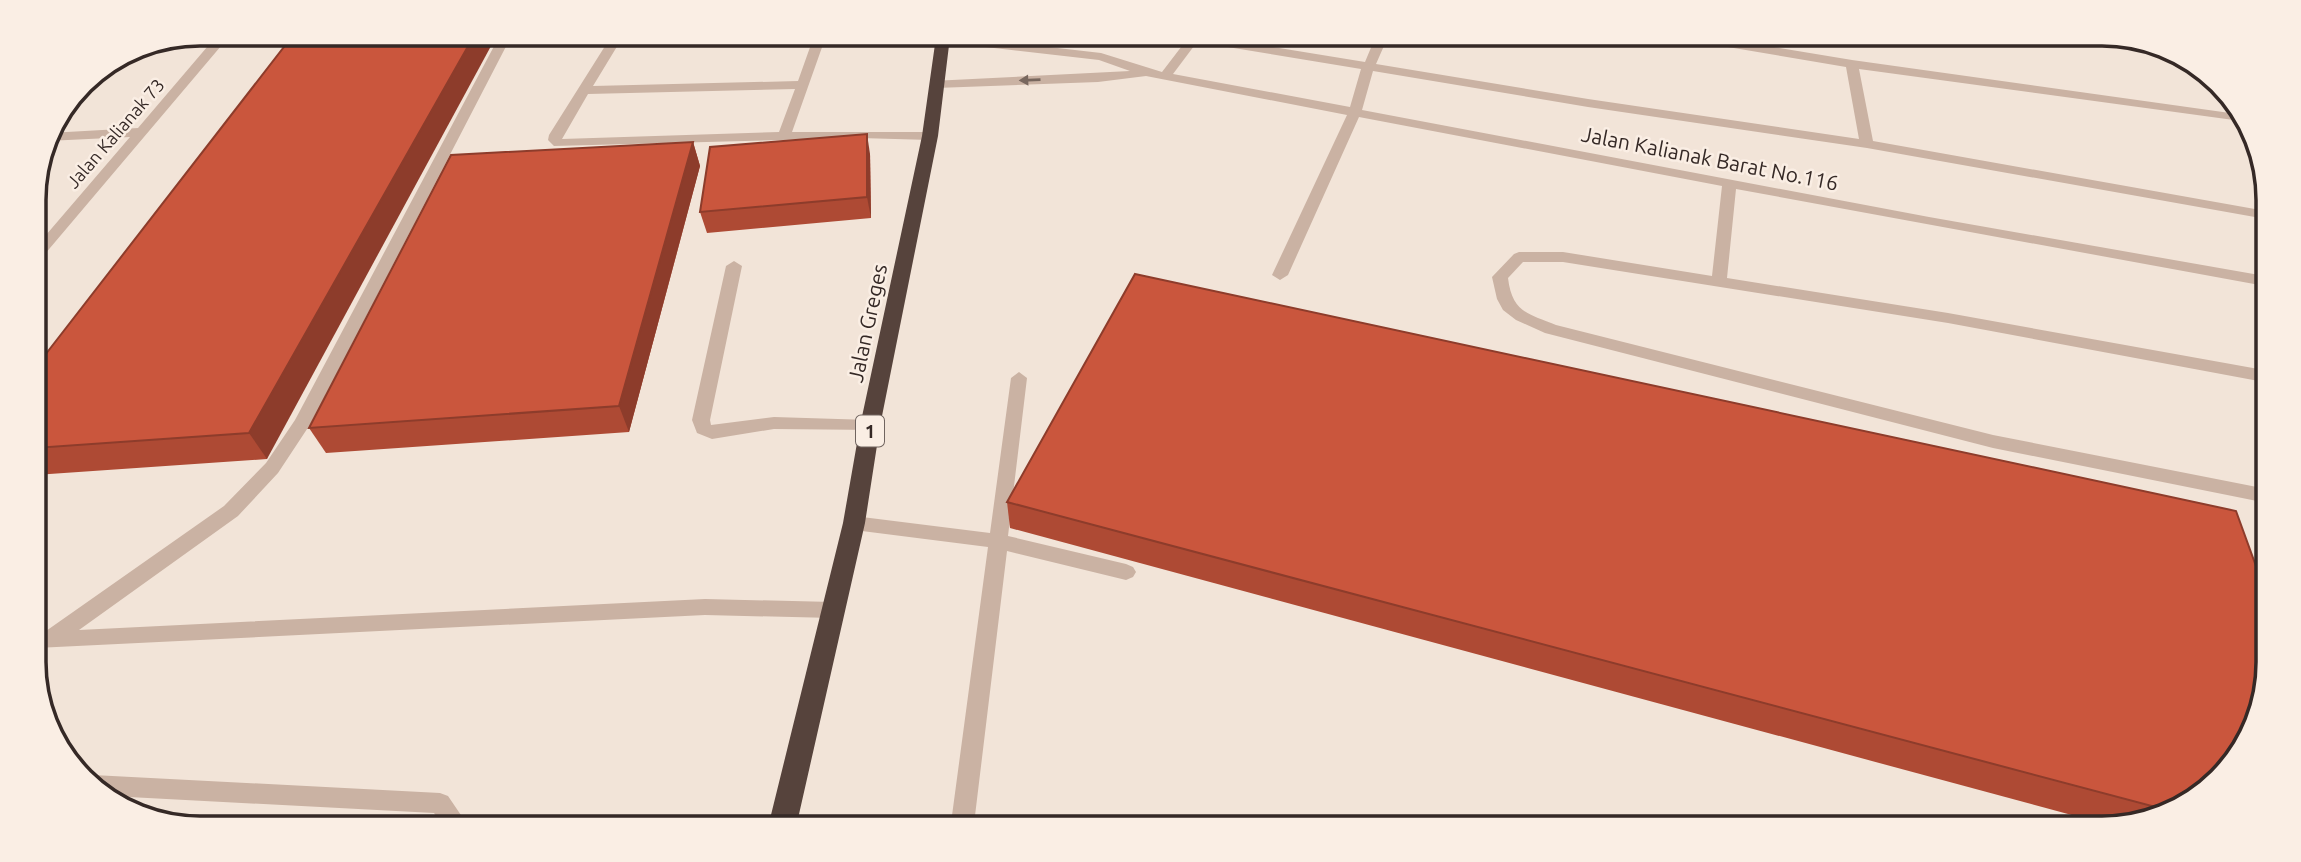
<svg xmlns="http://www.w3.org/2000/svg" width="2301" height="862" viewBox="0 0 2301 862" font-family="Ubuntu,sans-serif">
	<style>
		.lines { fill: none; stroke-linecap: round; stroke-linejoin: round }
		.lane { fill: #cab2a3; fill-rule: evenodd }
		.highway { fill: #56433c; fill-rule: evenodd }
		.wall { fill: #ae4a34 }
		.shaded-wall { fill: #8d3c2b }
		.building { fill: #ca563d; stroke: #8d3c2b; stroke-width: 2 }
		.oneway { fill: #78675e }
		.labels { text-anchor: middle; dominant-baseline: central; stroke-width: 5; stroke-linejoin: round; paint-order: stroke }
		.far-street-label { font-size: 18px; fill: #352926; stroke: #faeee4 }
		.shield { fill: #faeee4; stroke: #70645f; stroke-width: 2 }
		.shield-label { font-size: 19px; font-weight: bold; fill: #352926 }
		.street-label { font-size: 21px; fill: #352926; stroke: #faeee4 }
		.rim { fill: none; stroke: #352926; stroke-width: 3.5 }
	</style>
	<rect width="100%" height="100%" fill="#f2e4d8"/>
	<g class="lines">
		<g class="lane">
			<path d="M219,33H232L39,261L34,263V249L130,137L47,141L49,133L138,128Z"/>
			<path d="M500,35H512L311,423L278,473L238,516L79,630L705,599L833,602L840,604L843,610L840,616L833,618L705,615L36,648V632L46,631L224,506L266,463L295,420Z"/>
			<path d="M612,35H624L593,86L798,81L814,36H826L792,132H930L937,136L930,140L860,138L554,146L548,140L549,135ZM795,89L779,132L562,139L588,94Z"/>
			<path d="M937,37H961L1101,53L1162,72L1188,38H1218L1365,62L1375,38L1387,39L1376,64L1588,99L1859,139L1846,67L1710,44L1704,40H1732L1852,60L2237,114L2241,121L1859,69L1873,141L2266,211V219L1867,148L1588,107L1373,71L1362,110L1929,217L2265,276V286L1736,189L1727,278L1948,313L2264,370V382L1948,323L1563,262H1523L1508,278C1512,312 1528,314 1556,325L1993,435L2262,488V502L1993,448L1545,333L1516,320L1503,310L1497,299L1492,277L1514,254L1519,252H1563L1712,276L1722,186L1359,117L1288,275L1280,280L1272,275L1347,115L1146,76L1098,82L936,88L930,84L932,81L1130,71L1099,60L942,42L938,41ZM1197,42L1361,69L1350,107L1173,74Z"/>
			<path d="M734,261L742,266L710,420L711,425L774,417L870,420L876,422L879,426L876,430L774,429L712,439L697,433L692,420L726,266Z"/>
			<path d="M1019,372L1027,378L1008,536L1126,564L1133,567L1136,572L1133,577L1126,580L1007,551L974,824L951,823L988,547L854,530L847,528L845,523L847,518L854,516L990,533L1011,378Z"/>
			<path d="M93,775L440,793L448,796L465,821H440L434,813L110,796L85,779Z"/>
		</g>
		<path class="highway" d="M936,37H950L938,136L880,426L865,523L797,823H769L843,523L860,426L922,136Z"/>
	</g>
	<g class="wall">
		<path d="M294,34L267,459L35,475V368Z"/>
		<path d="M693,142L700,166L629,432L326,453L309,428Z"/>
		<path d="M870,154L871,218L707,233L700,212Z"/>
		<path d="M1007,502L2202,795L2116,827L1010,528Z"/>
	</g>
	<g class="shaded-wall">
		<path d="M475,34L497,35L267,459L249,433Z"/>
		<path d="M867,134L870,154L871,218L867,197Z"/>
		<path d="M693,142L700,166L629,432L619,406Z"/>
	</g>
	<g class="building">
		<path d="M294,34H475L249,433L35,448V368Z"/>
		<path d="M867,134V197L700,212L710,147Z"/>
		<path d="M693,142L619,406L309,428L451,155Z"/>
		<path d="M1135,274L2236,511L2261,580L2259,715L2202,795L2163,809L1007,502Z"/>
	</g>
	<defs><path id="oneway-solid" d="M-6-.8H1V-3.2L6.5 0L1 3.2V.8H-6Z" transform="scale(1.75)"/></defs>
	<use class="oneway" href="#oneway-solid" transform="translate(1030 80) rotate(178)"/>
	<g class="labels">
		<g class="far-street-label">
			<text transform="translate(115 133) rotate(-49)">Jalan Kalianak 73</text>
		</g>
		<rect class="shield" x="856" y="415.5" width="28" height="31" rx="5"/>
		<g class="shield-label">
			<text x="870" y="431">1</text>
		</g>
		<g class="street-label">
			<text transform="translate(1710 158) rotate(11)">Jalan Kalianak Barat No.116</text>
			<text transform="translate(867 323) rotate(-78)">Jalan Greges</text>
		</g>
	</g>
	<path d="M0 0H2301V862H0ZM200 46H2102A154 154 0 0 1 2256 200V662A154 154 0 0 1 2102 816H200A154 154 0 0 1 46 662V200A154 154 0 0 1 200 46Z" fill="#faeee4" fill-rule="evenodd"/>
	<path class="rim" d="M200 46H2102A154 154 0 0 1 2256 200V662A154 154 0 0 1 2102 816H200A154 154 0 0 1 46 662V200A154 154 0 0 1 200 46Z"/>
</svg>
